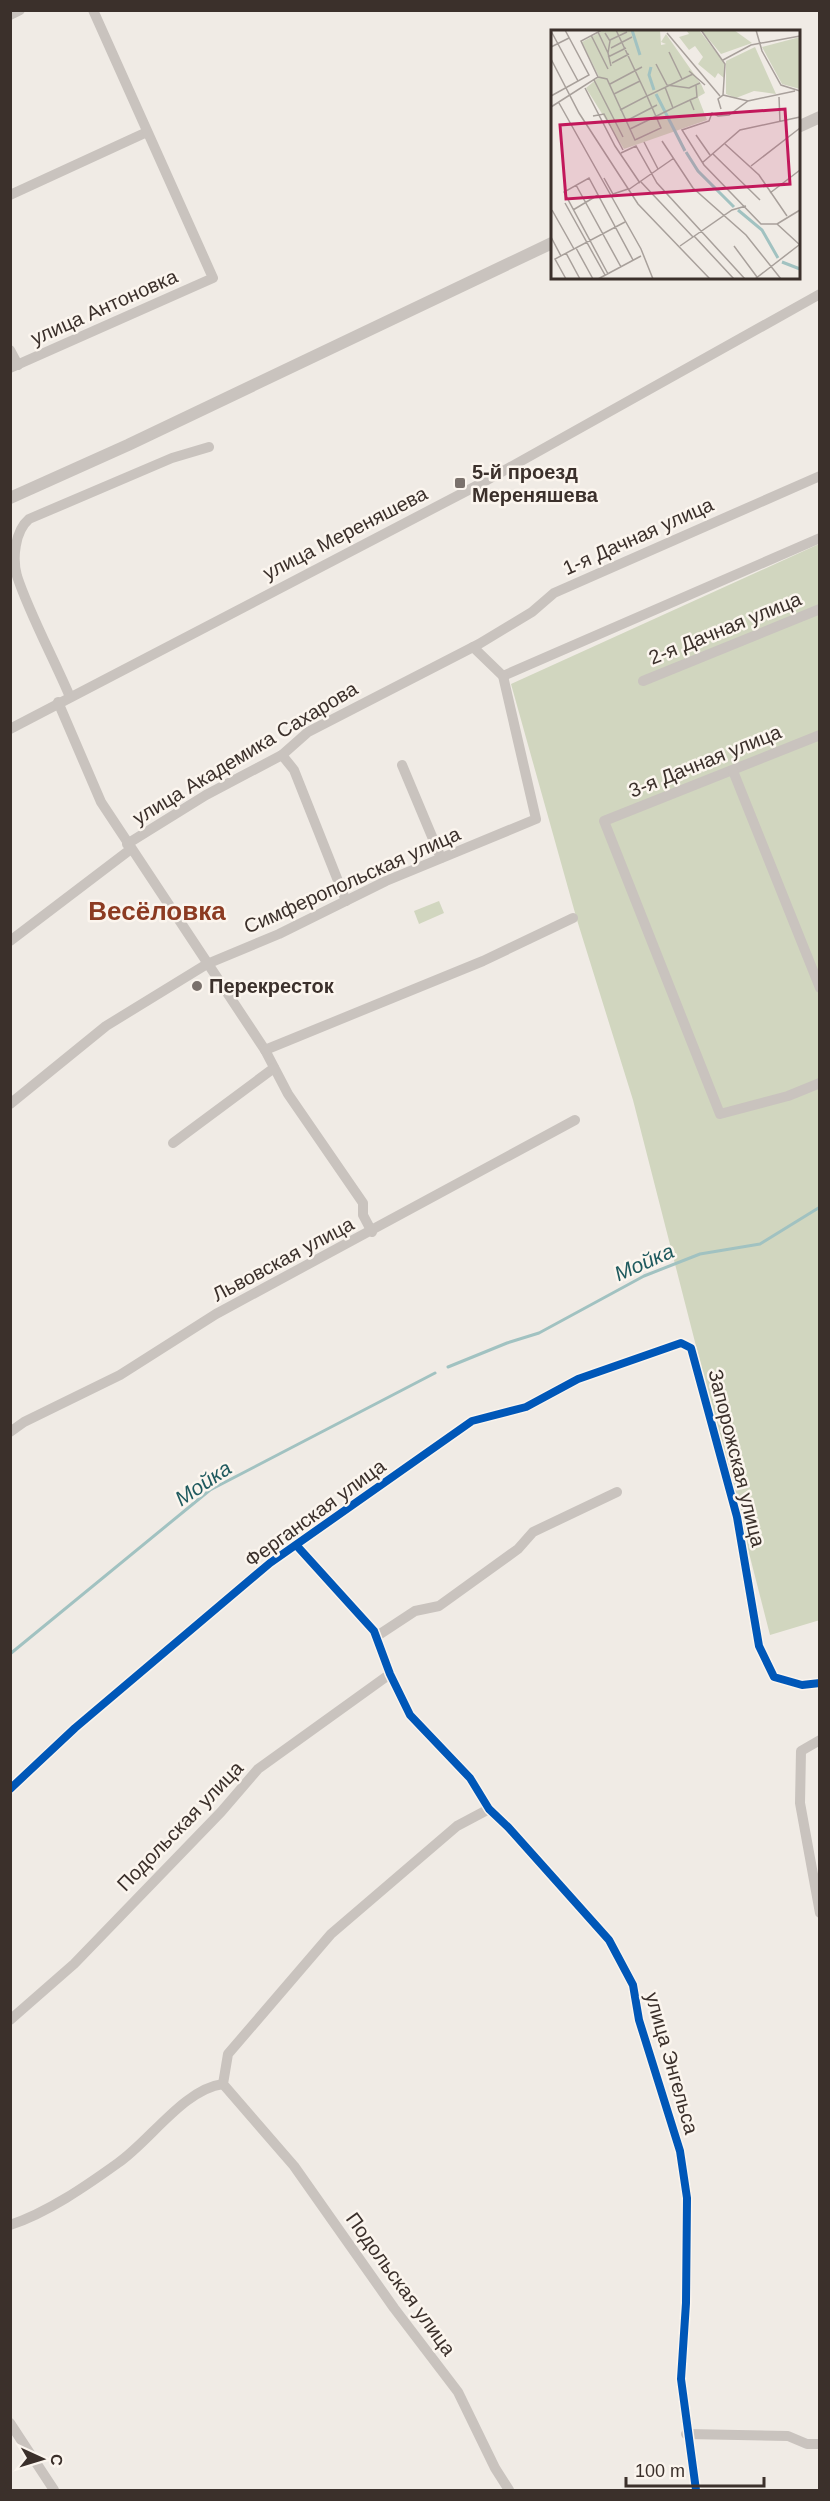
<svg xmlns="http://www.w3.org/2000/svg" width="830" height="2501" viewBox="0 0 830 2501" font-family="Arial,sans-serif">
	<style>
		.green { fill: #d1d6bf }
		.lines { fill: none; stroke-linecap: round; stroke-linejoin: round }
		.stream { stroke: #a1c2c1; stroke-width: 3 }
		.minor { stroke: #c9c3be; stroke-width: 10 }
		.tertiary { stroke: #c9c3be; stroke-width: 12 }
		.cycleway-casing { stroke: #fbf5ee; stroke-width: 11 }
		.cycleway { stroke: #0057b8; stroke-width: 8 }
		.poi-dot { fill: #7a716c; stroke: #fbf5ee; stroke-width: 2 }
		.labels { text-anchor: middle; dominant-baseline: central; stroke-width: 5; stroke-linejoin: round; paint-order: stroke }
		.street-label { font-size: 20px; fill: #3b302b; stroke: #fbf5ee }
		.poi-label { font-size: 20px; font-weight: bold; fill: #3b302b; stroke: #fbf5ee; text-anchor: start }
		.water-label { font-size: 21px; font-style: italic; fill: #1f5a5e; stroke: #fbf5ee }
		.district-label { font-size: 26px; font-weight: bold; fill: #8c3b22; stroke: #fbf5ee }
		.inset-river { fill: none; stroke: #a1c2c1; stroke-width: 3 }
		.inset-road { fill: none; stroke: #a8a09b; stroke-width: 1.5 }
		.view { fill: #c2185b; fill-opacity: 0.15; stroke: #c2185b; stroke-width: 3 }
		.inset-edge { fill: none; stroke: #3b302b; stroke-width: 3 }
	</style>
	<rect width="100%" height="100%" fill="#f0ebe5"/>
	<g class="green">
		<path d="M819,544L820,1620L770,1635L633,1100L577,920L511,684Z"/>
		<path d="M439,901L444,913L419,924L414,911Z"/>
	</g>
	<g class="lines">
		<g class="stream">
			<path d="M448,1367L507,1343L539,1333L644,1276L700,1254L760,1244L820,1207"/>
			<path d="M10,1654L210,1490L435,1373"/>
		</g>
		<g class="minor">
			<path d="M10,15L20,10"/>
			<path d="M10,195L147,132"/>
			<path d="M10,350L18,365"/>
			<path d="M10,368L213,278L93,10"/>
			<path d="M503,676L820,538"/>
			<path d="M643,681L820,609"/>
			<path d="M70,697C54,659 29,613 17,576C12,558 15,531 29,519L172,458L209,447"/>
			<path d="M58,702L101,802L265,1050L288,1094L363,1203V1215L372,1232"/>
			<path d="M10,729L480,484L820,294"/>
			<path d="M820,735L604,821L720,1114L788,1096L820,1083"/>
			<path d="M282,755L294,770L346,901"/>
			<path d="M402,765L441,858"/>
			<path d="M733,771L820,988"/>
			<path d="M127,844L206,795L282,755L308,732L479,644L532,612L554,593L820,476"/>
			<path d="M10,941L131,849"/>
			<path d="M265,1050L483,961L573,918"/>
			<path d="M10,1104L106,1026L207,964L279,934L386,881L536,819L503,676L473,647"/>
			<path d="M173,1143L274,1068"/>
			<path d="M10,1432L24,1422L120,1375L216,1314L575,1120"/>
			<path d="M297,1546L374,1631L390,1674L410,1715L470,1778L489,1809L508,1827L609,1940L633,1985L639,2020L680,2151L687,2198L686,2303L681,2379L696,2490"/>
			<path d="M377,1636L415,1611L439,1606L518,1549L533,1532L617,1492"/>
			<path d="M820,1740L801,1751L800,1803L820,1913"/>
			<path d="M10,1789L75,1728L270,1563L472,1421L526,1407L578,1379L681,1343L691,1348L737,1517L759,1646L774,1677L802,1685L820,1683"/>
			<path d="M489,1809L457,1826L331,1934L228,2054L223,2084L294,2166L394,2308L458,2392L495,2468L509,2490"/>
			<path d="M10,2020L74,1964L221,1812L258,1769L390,1674"/>
			<path d="M10,2225C47,2213 86,2186 118,2163C150,2141 184,2089 223,2084"/>
			<path d="M10,2423L54,2490"/>
			<path d="M686,2434L788,2436L807,2444H820"/>
		</g>
		<g class="tertiary">
			<path d="M798,127L820,117"/>
			<path d="M10,498L128,445L552,243"/>
		</g>
		<g class="cycleway-casing">
			<g id="cycleway">
				<path d="M297,1546L374,1631L390,1674L410,1715L470,1778L489,1809L508,1827L609,1940L633,1985L639,2020L680,2151L687,2198L686,2303L681,2379L696,2490"/>
				<path d="M10,1789L75,1728L270,1563L472,1421L526,1407L578,1379L681,1343L691,1348L737,1517L759,1646L774,1677L802,1685L820,1683"/>
			</g>
		</g>
		<use href="#cycleway" class="cycleway"/>
	</g>
	<g class="poi-dot">
		<rect x="454" y="477" width="12" height="12" rx="3"/>
		<circle cx="197" cy="986" r="6"/>
	</g>
	<g class="labels">
		<g class="street-label">
			<text transform="translate(104 307) rotate(-24)">улица Антоновка</text>
			<text transform="translate(345 533) rotate(-27)">улица Мереняшева</text>
			<text transform="translate(638 536) rotate(-24)">1-я Дачная улица</text>
			<text transform="translate(725 628) rotate(-22)">2-я Дачная улица</text>
			<text transform="translate(245 753) rotate(-31)">улица Академика Сахарова</text>
			<text transform="translate(705 761) rotate(-22)">3-я Дачная улица</text>
			<text transform="translate(352 880) rotate(-24)">Симферопольская улица</text>
			<text transform="translate(283 1259) rotate(-28)">Львовская улица</text>
			<text transform="translate(737 1458) rotate(76)">Запорожская улица</text>
			<text transform="translate(315 1513) rotate(-36)">Ферганская улица</text>
			<text transform="translate(180 1826) rotate(-46)">Подольская улица</text>
			<text transform="translate(672 2063) rotate(74)">улица Энгельса</text>
			<text transform="translate(401 2284) rotate(54)">Подольская улица</text>
		</g>
		<g class="poi-label">
			<text x="472" y="472">5-й проезд<tspan x="472" dy="23">Мереняшева</tspan></text>
			<text x="209" y="986">Перекресток</text>
		</g>
		<g class="water-label">
			<text transform="translate(644 1262) rotate(-24)">Мойка</text>
			<text transform="translate(203 1483) rotate(-34)">Мойка</text>
		</g>
		<g class="district-label">
			<text x="157" y="911">Весёловка</text>
		</g>
	</g>
	<g transform="translate(551 30)">
		<rect width="249" height="249" fill="#f0ebe5"/>
		<path d="M53,0H109L110,15L115,14L110,12L115,4L150,54L154,63L147,67L156,90L73,119L35,58L48,47L31,12ZM135,0H148L174,34L173,48L167,43L164,48L147,34L152,27L144,16L138,20L128,7L138,4ZM150,0H183L201,13L170,24ZM249,7V59L231,54L211,17ZM204,17L225,64L203,61L185,68L175,64V31Z" fill="#d1d6bf"/>
		<path class="inset-river" d="M81,0L89,25M100,37L98,45L103,60M105,64L134,121M135,122L147,141L183,177M187,180L211,200L227,228M231,232L249,239"/>
		<path class="inset-road" d="M65,0L96,66L69,80M150,0L174,34L172,65L167,69L170,79M205,0L211,21L230,55L249,61M0,1L27,51M47,2L57,23M54,3L59,11L57,23L60,36M116,3L169,66M40,5L57,39M59,10L76,2M0,17L18,8M60,18L81,7M118,22L131,49M57,27L75,18M0,29L28,83L87,174L159,249M172,30L200,15L249,6M61,33L78,24M105,34L116,55L138,58L149,53M138,41L154,55M47,47L56,49L84,110L110,98L96,66L142,44M43,50L72,107M59,54L91,37M114,57L122,78L139,70M34,58L64,116L89,153M244,61L197,71L178,85L167,86L161,83L158,91L131,100L153,135L210,194H226L249,215M63,64L89,51M172,65L197,71M0,66L38,45L14,0M228,67L229,92M8,73L90,219L102,249M0,77L47,47L30,11L51,0M143,80L139,70L146,67L145,55M42,86L53,84L72,120M75,91L106,75M79,99L122,78M145,105L159,125M111,111L142,158L195,205L230,249M93,112L107,139M174,114L208,145L236,186M70,123L85,116L106,153L194,249M162,124L209,170M151,133L189,100L249,87M200,136L249,98M53,148L62,164L77,159M90,152L142,207M25,155L70,237M77,160L123,128M219,163L249,140M14,173L54,245M1,180L23,219M22,180L47,165M226,194L249,180M143,206L183,249M0,207L10,226M129,216L181,180L195,176M183,216L206,247M25,218L42,249M15,223L29,249M57,244L13,162L38,148L82,230M15,249L4,229L74,192M47,249L90,226M204,249L248,215"/>
		<path class="view" d="M234,79L239,154L15,169L9,95Z"/>
		<rect width="249" height="249" class="inset-edge"/>
	</g>
	<rect width="830" height="2501" fill="none" stroke="#3b302b" stroke-width="24"/>
	<g transform="translate(42 2459) rotate(94)" stroke="#fbf5ee" stroke-width="4.5" paint-order="stroke">
	<path d="M0-4.5L10 22L0 15L-10 22Z" fill="#3b302b"/>
	<text y="-9" font-size="16" font-weight="bold" text-anchor="middle" fill="#3b302b">С</text>
	</g>
	<path d="M626 2477v9h138v-9" fill="none" stroke="#3b302b" stroke-width="3"/>
	<text x="635" y="2477" font-size="18" fill="#3b302b" stroke="#fbf5ee" stroke-width="4.5" paint-order="stroke">100 m</text>
</svg>
